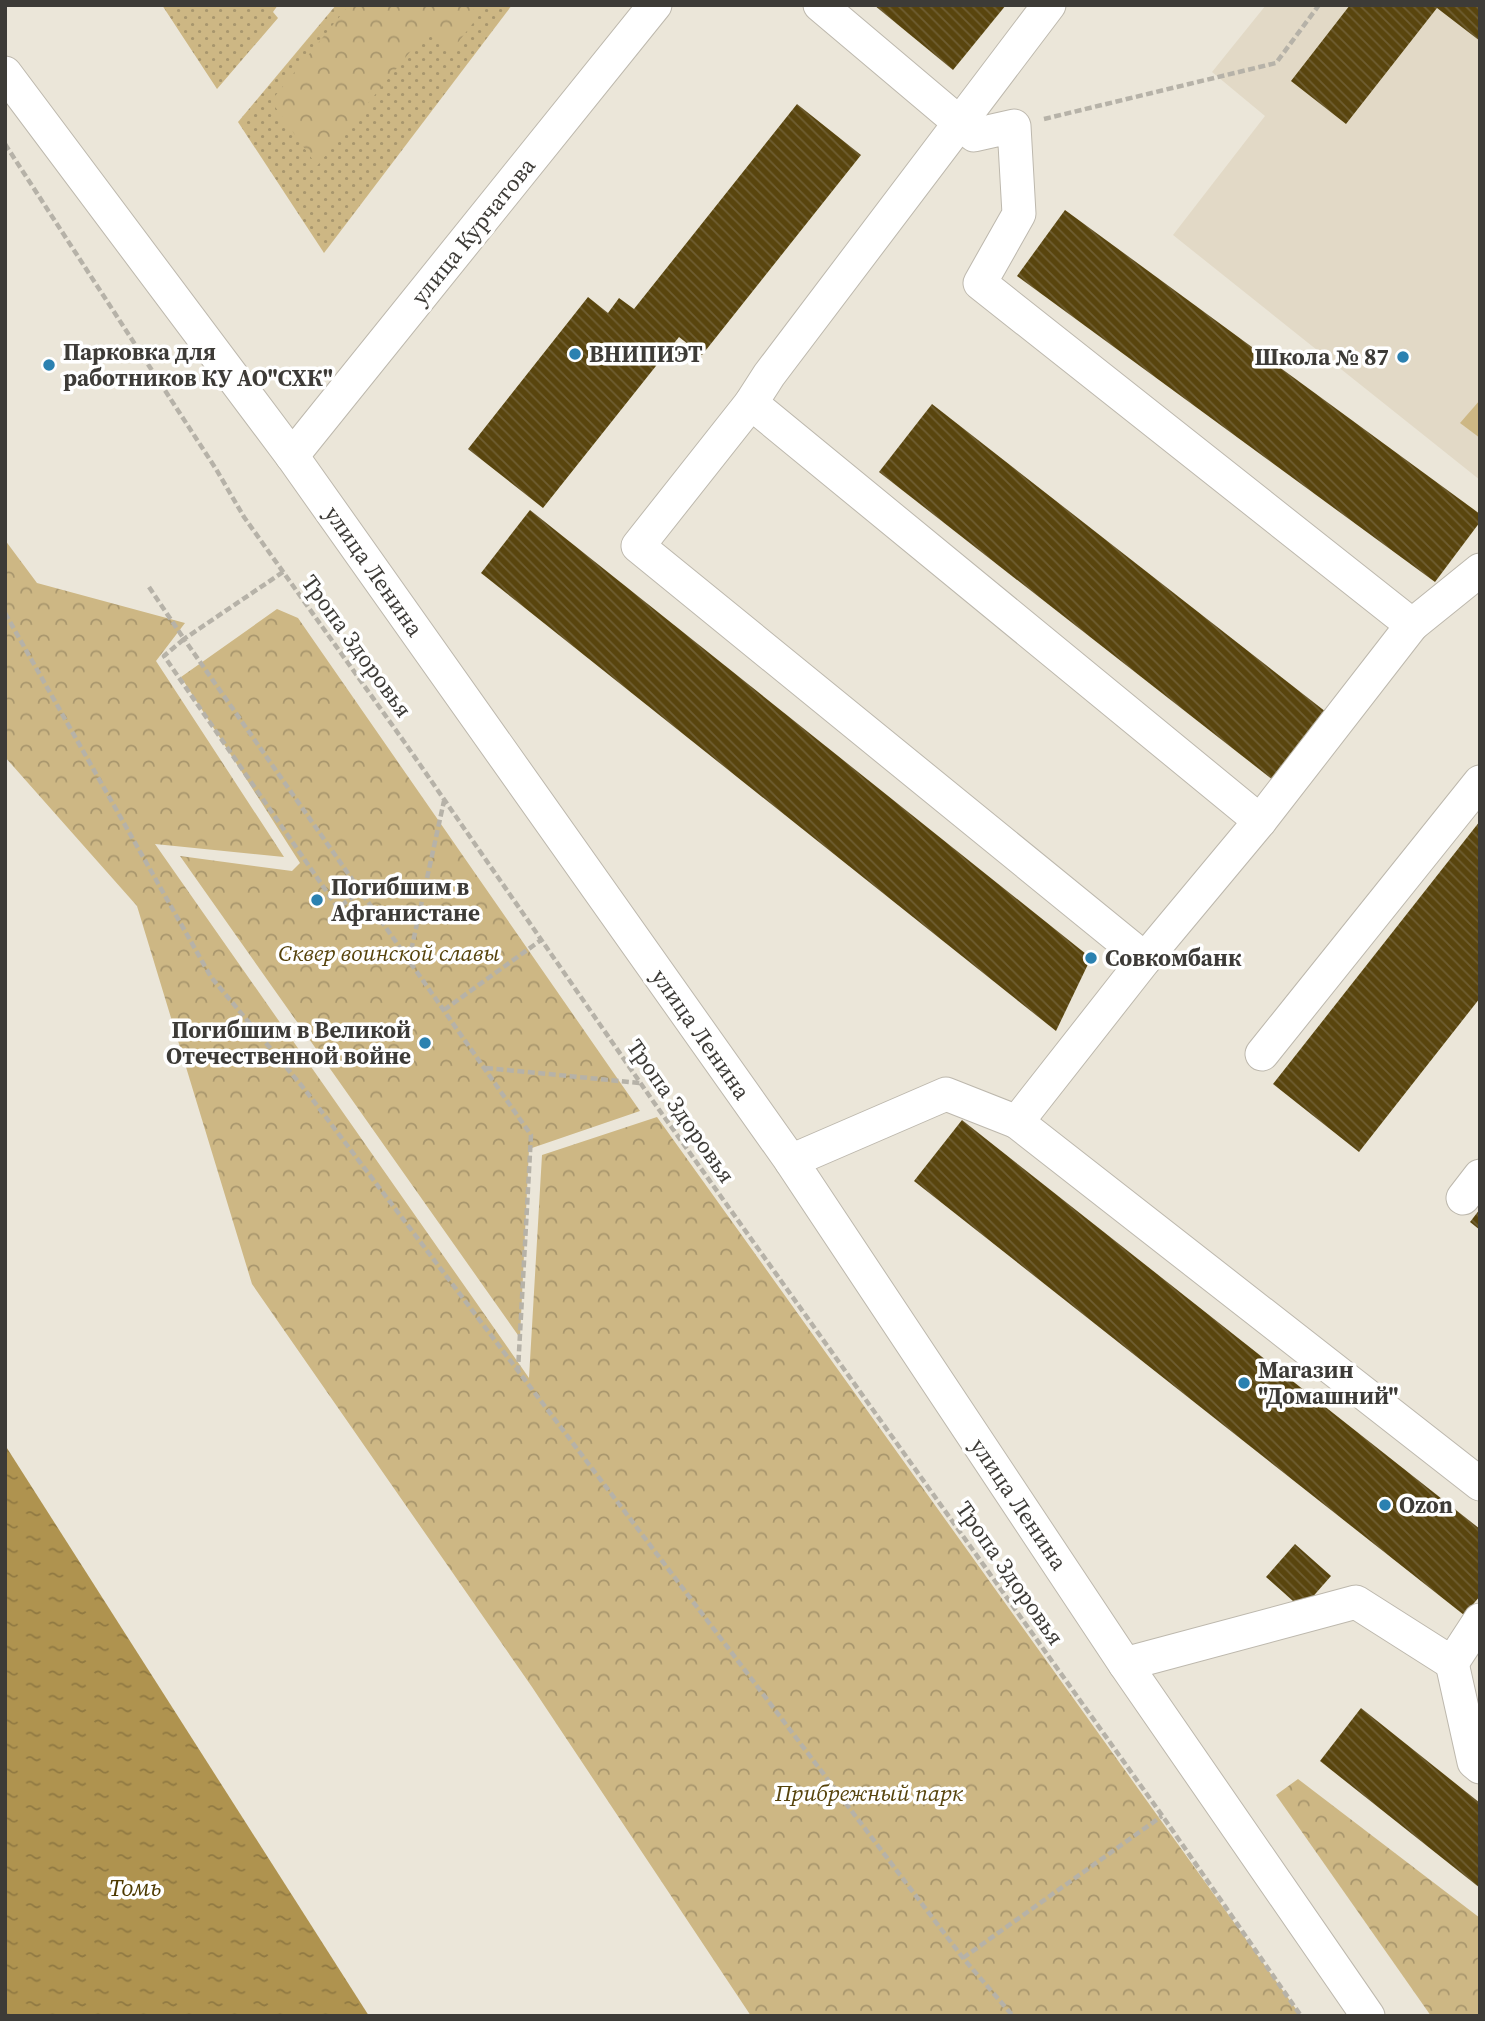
<svg xmlns="http://www.w3.org/2000/svg" width="1485" height="2021" viewBox="0 0 1485 2021" font-family="'Source Serif 4',serif">
	<style>
		.built { fill: #e2d9c6 }
		.grass { fill: url(#grass-dots) }
		.park { fill: url(#park-crowns) }
		.garden { fill: #cdb784 }
		.water { fill: url(#water-ripples) }
		.building { fill: url(#building-back-hatch) }
		.lines { fill: none; stroke-linecap: round; stroke-linejoin: round }
		.minor-casing { stroke: #bdb8ad; stroke-width: 35 }
		.path { stroke: #b6b2a8; stroke-width: 4.5; stroke-dasharray: 7 3.5; stroke-linecap: butt }
		.minor { stroke: #fff; stroke-width: 33 }
		.poi-dot { fill: #2b81b0; stroke: #fff; stroke-width: 2.5 }
		.labels { text-anchor: middle; dominant-baseline: central; stroke-width: 7; stroke-linejoin: round; paint-order: stroke }
		.street-label { font-size: 23px; fill: #3d3b37; stroke: #fff }
		.poi-label { font-size: 23px; font-weight: bold; fill: #3d3b37; stroke: #fff; text-anchor: start }
		.park-label { font-size: 23px; font-style: italic; fill: #56430c; stroke: #fff }
		.water-label { font-size: 24px; font-style: italic; fill: #4d3900; stroke: #fff }
	</style>
	<defs>
		<pattern id="grass-dots" width="8" height="8" patternUnits="userSpaceOnUse" patternTransform="scale(1.75)"><rect width="8" height="8" fill="#cdb784"/><path d="M2 2h.1M6 6h.1" fill="none" stroke="#a8966d" stroke-width="1.8" stroke-linecap="round"/></pattern>
		<pattern id="park-crowns" width="20" height="18" patternUnits="userSpaceOnUse" patternTransform="scale(1.75)"><rect width="20" height="18" fill="#cdb784"/><path d="M2 6a3 3 0 1 1 6 0M12 15a3 3 0 1 1 6 0" fill="none" stroke="#a8966d"/></pattern>
		<pattern id="water-ripples" width="26" height="14" patternUnits="userSpaceOnUse" patternTransform="scale(1.75)"><rect width="26" height="14" fill="#af934f"/><path d="M2 4q2-2 4 0t4 0M15 11q2-2 4 0t4 0" fill="none" stroke="#907942"/></pattern>
		<pattern id="building-back-hatch" width="6" height="6" patternUnits="userSpaceOnUse" patternTransform="scale(1.75)"><rect width="6" height="6" fill="#59450e"/><path d="M-1 5l2 2M0 0l6 6M5-1l2 2" fill="none" stroke="#6f5e32"/></pattern>
	</defs>
	<rect width="100%" height="100%" fill="#ebe6d9"/>
	<path class="built" d="M1266,5H1480V480L1173,235L1265,116L1212,72Z"/>
	<g class="grass">
		<path d="M162,5H278L273,12L278,18L217,89Z"/>
		<path d="M336,5H512L324,253L238,122Z"/>
	</g>
	<g class="park">
		<path d="M349,5H468L480,14L453,49L427,31L317,166L271,101Z"/>
		<path d="M5,540L37,583L185,623L156,661L284,857L155,844L529,1378L542,1155L657,1117L1301,2016H751L532,1687L252,1284L137,906L5,757Z"/>
		<path d="M277,609L298,618L640,1111L529,1149L520,1338L180,856L292,871L300,863L181,677Z"/>
		<path d="M1298,1779L1480,1918V2016H1431L1276,1795Z"/>
	</g>
	<path class="garden" d="M1480,400V438L1460,423Z"/>
	<path class="water" d="M5,1445L369,2016H5Z"/>
	<g class="building">
		<path d="M874,5H1006L953,70Z"/>
		<path d="M1350,5H1480V41L1437,8L1346,124L1291,81Z"/>
		<path d="M797,104L861,155L702,355L679,337L543,508L468,449L588,297L608,313L619,298L634,309Z"/>
		<path d="M1065,210L1480,514V522L1435,582L1017,276Z"/>
		<path d="M932,404L1326,712L1273,780L879,472Z"/>
		<path d="M530,510L1091,958L1056,1031L481,573Z"/>
		<path d="M1480,821V998L1359,1152L1273,1084Z"/>
		<path d="M962,1120L1480,1529V1596L1464,1615L914,1181Z"/>
		<path d="M1480,1209V1230L1470,1222Z"/>
		<path d="M1295,1544L1331,1576L1302,1609L1266,1577Z"/>
		<path d="M1361,1708L1480,1803V1888L1320,1761Z"/>
	</g>
	<g class="lines">
		<g class="minor-casing">
			<g id="minor">
				<path d="M820,5L974,135L1014,126L1019,214L980,283L1412,625L1260,821"/>
				<path d="M5,73L292,456L791,1161L1125,1664L1368,2016"/>
				<path d="M751,403L1260,821L1145,959"/>
				<path d="M292,456L655,5"/>
				<path d="M1412,625L1480,570"/>
				<path d="M1262,1054L1480,782"/>
				<path d="M1017,1122L1480,1484"/>
				<path d="M791,1161L946,1094L1017,1122L1145,959L638,546L751,403L769,375L1049,5"/>
				<path d="M1463,1198L1480,1176"/>
				<path d="M1452,1663L1474,1762L1480,1767"/>
				<path d="M1125,1664L1356,1602L1452,1663L1480,1620"/>
			</g>
		</g>
		<g class="path">
			<path d="M1044,119L1276,63L1319,5"/>
			<path d="M5,144L216,469L244,517L405,743L655,1104L1166,1821L1301,2016"/>
			<path d="M283,572L184,639L531,1135L518,1370"/>
			<path d="M149,587L184,639L164,656L338,908L360,891"/>
			<path d="M5,613L211,977L306,1091L963,1958L1013,2016"/>
			<path d="M409,960L444,801"/>
			<path d="M444,1010L541,940"/>
			<path d="M486,1068L640,1083"/>
			<path d="M963,1958L1162,1816"/>
		</g>
		<use href="#minor" class="minor"/>
	</g>
	<g class="poi-dot">
		<circle cx="575" cy="354" r="7"/>
		<circle cx="1403" cy="357" r="7"/>
		<circle cx="49" cy="365" r="7"/>
		<circle cx="317" cy="900" r="7"/>
		<circle cx="1091" cy="958" r="7"/>
		<circle cx="425" cy="1043" r="7"/>
		<circle cx="1244" cy="1383" r="7"/>
		<circle cx="1385" cy="1505" r="7"/>
	</g>
	<g class="labels">
		<g class="street-label">
			<text transform="translate(473 231) rotate(-51)">улица Курчатова</text>
			<text transform="translate(374 571) rotate(55)">улица Ленина</text>
			<text transform="translate(357 646) rotate(54)">Тропа Здоровья</text>
			<text transform="translate(701 1034) rotate(55)">улица Ленина</text>
			<text transform="translate(681 1111) rotate(55)">Тропа Здоровья</text>
			<text transform="translate(1019 1504) rotate(56)">улица Ленина</text>
			<text transform="translate(1010 1573) rotate(55)">Тропа Здоровья</text>
		</g>
		<g class="poi-label">
			<text x="63" y="352">Парковка для<tspan x="63" dy="26">работников КУ АО"СХК"</tspan></text>
			<text x="589" y="354">ВНИПИЭТ</text>
			<text x="1389" y="357" text-anchor="end">Школа № 87</text>
			<text x="331" y="887">Погибшим в<tspan x="331" dy="26">Афганистане</tspan></text>
			<text x="1105" y="958">Совкомбанк</text>
			<text x="411" y="1030" text-anchor="end">Погибшим в Великой<tspan x="411" dy="26">Отечественной войне</tspan></text>
			<text x="1258" y="1370">Магазин<tspan x="1258" dy="26">"Домашний"</tspan></text>
			<text x="1399" y="1505">Ozon</text>
		</g>
		<g class="park-label">
			<text x="389" y="953">Сквер воинской славы</text>
			<text x="869" y="1793">Прибрежный парк</text>
		</g>
		<g class="water-label">
			<text x="135" y="1887">Томь</text>
		</g>
	</g>
	<rect width="1485" height="2021" fill="none" stroke="#3d3b37" stroke-width="14"/>
</svg>
